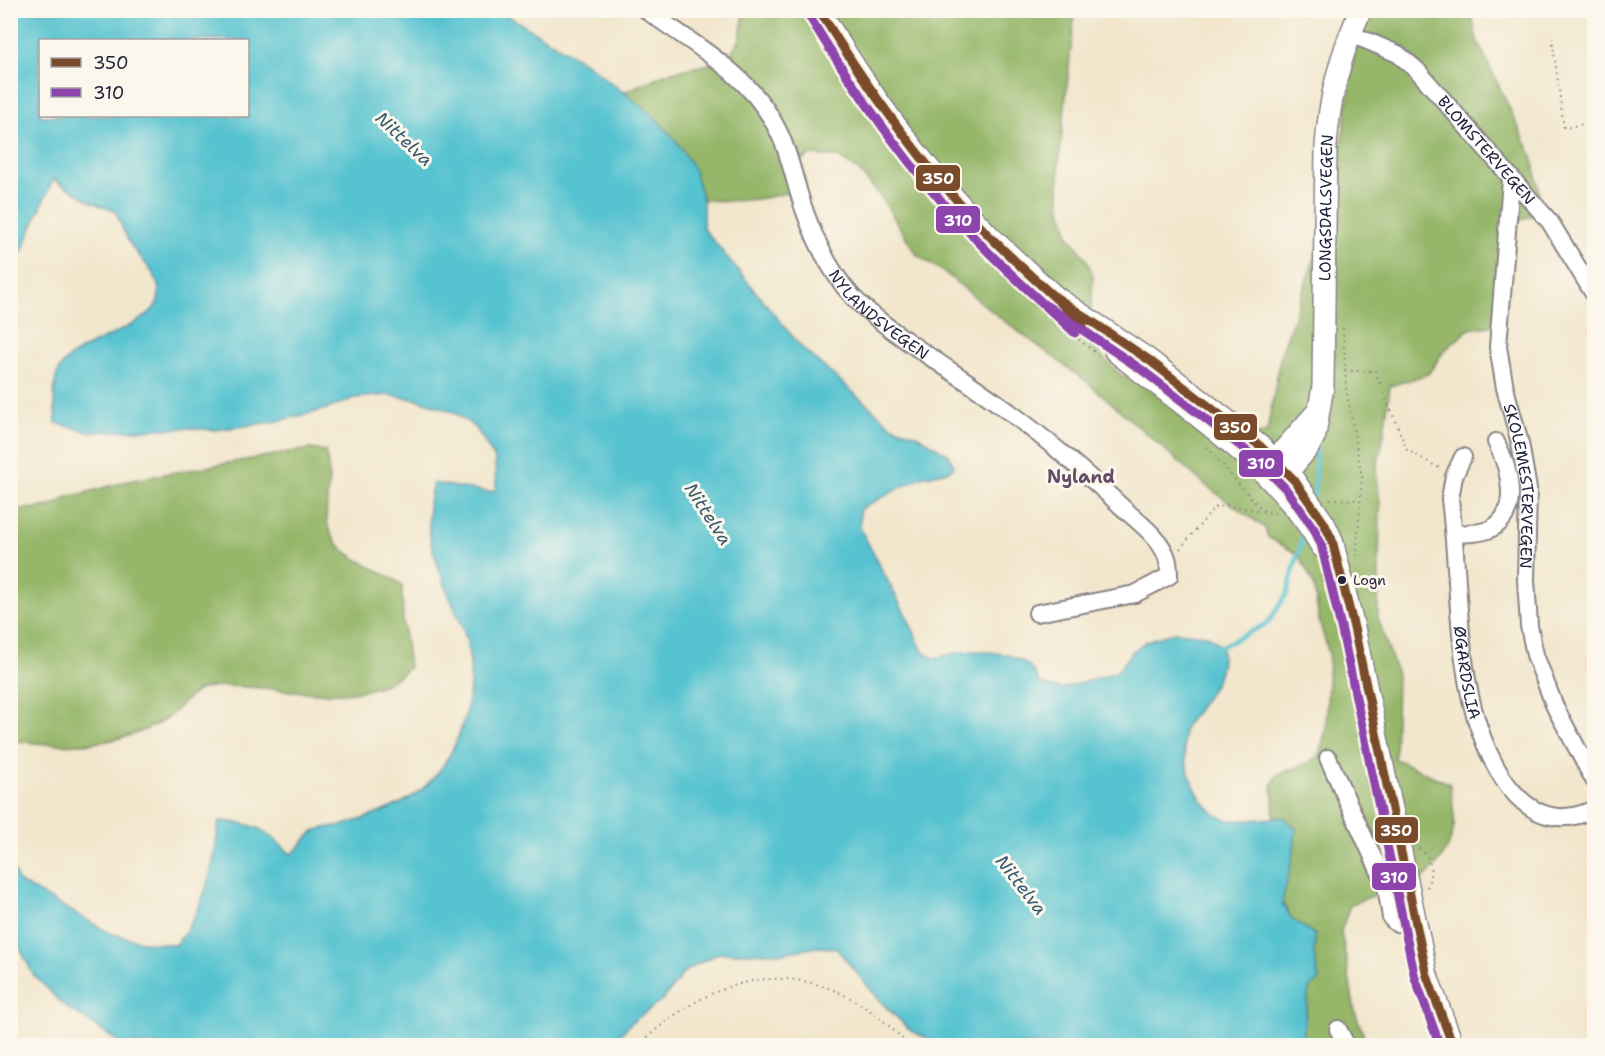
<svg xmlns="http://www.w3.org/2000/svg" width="1605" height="1056" viewBox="0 0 1605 1056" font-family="'Shantell Sans',sans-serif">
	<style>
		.forest { fill: #96b76a; stroke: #5c6c52; stroke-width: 1.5 }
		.water { fill: #57c3d0; stroke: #3c7286; stroke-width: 1.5; fill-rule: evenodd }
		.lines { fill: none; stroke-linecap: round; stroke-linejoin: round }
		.stream { stroke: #57c3d0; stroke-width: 4.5 }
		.minor-casing { stroke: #8a8484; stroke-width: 20 }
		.major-casing { stroke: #8a8484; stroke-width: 24 }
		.path { stroke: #8a8484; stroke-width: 2; stroke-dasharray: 1.5 4.5; stroke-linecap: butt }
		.minor { stroke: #fff; stroke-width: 16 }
		.major { stroke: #fff; stroke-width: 21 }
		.bus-1-casing { stroke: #fbf7ec; stroke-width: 14 }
		.bus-2-casing { stroke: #fbf7ec; stroke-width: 14 }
		.bus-1 { stroke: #7a4b2a; stroke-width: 9 }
		.bus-2 { stroke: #8e44ad; stroke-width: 9 }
		.bus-dot { fill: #22223b; stroke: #fbf7ec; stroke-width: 2 }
		.labels { text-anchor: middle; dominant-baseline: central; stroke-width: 6; stroke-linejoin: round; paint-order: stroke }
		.bus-label { font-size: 14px; fill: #22223b; stroke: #fbf7ec; text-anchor: start }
		.street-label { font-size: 16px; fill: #22223b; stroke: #fbf7ec }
		.water-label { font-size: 18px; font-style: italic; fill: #355a6f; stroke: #fbf7ec }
		.neighbourhood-label { font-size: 18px; font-weight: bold; fill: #654d6a; stroke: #fbf7ec }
		.line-badge { stroke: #fbf7ec; stroke-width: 2 }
		.badge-label { font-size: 16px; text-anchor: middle; font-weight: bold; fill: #fff }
	</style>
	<rect width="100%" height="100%" fill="#fbf7ec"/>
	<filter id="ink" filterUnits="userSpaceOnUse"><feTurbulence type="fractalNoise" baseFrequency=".0167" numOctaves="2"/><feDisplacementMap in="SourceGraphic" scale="12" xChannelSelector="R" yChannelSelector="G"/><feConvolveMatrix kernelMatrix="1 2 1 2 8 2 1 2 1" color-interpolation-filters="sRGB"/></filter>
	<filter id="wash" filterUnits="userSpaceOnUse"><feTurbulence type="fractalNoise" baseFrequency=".008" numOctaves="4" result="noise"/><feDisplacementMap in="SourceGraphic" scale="24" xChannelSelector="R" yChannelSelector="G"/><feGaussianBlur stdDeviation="1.35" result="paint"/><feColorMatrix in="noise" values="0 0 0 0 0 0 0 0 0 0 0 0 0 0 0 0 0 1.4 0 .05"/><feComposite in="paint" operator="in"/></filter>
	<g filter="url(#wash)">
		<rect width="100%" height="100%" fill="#f2e6cc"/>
		<g class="forest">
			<path d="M1465,10L1471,12L1477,40L1532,156L1539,189V217L1535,214L1510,225L1495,325L1469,329L1444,351L1428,374L1390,386L1383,440L1376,470L1380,505L1378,618L1397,674L1395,759L1450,784C1451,797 1455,813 1454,826C1450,853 1430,880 1403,888C1384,893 1368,896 1350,905L1341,931L1355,1012L1367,1045H1302L1309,988L1319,981L1314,955L1315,935L1292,919L1282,903L1285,880L1284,817L1274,818L1272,784L1278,774L1308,763L1320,755L1326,728L1329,654L1319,620L1314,585L1299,555L1268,537L1265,528L1209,488L1087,382L999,317L944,272L917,255L879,194L857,169L838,157L810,155L799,162L806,186C767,201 744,202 703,200C687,146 667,127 624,92L667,73L725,61L740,40L744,11H1075L1059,161V187L1061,207L1069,236L1087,260L1093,276L1090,335L1096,351L1122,376L1149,380L1256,435L1267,432L1281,354L1332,208L1361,11Z"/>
			<path d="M310,449L325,451C334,481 324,494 327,521C331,557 379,566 402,585L403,622L409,667C364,716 268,680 210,687C190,689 181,709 166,719C121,747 62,748 11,740V510C26,508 55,510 66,497C89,493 111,485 133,480C192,469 251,459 310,449Z"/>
		</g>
		<path class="water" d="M491,10L510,17L586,63L650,113L676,141L693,167L703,200V228L802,348L892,426L915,434L948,454L954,466L949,471L921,477L860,509V528L909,621L922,650L935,659C960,648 1004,648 1027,664C1033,668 1037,678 1040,684L1061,689L1117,672L1133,651L1147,641L1176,632L1208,635L1221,646C1226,672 1211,692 1196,712C1192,717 1187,722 1185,727C1178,755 1197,815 1229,820C1244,822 1269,818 1284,817L1296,828L1294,851L1282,903L1292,919L1315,935L1314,955L1319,981L1309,988L1302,1045H942L911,1031L881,1002L836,948L817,947L782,953H718L685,971L664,999L631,1023L609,1046L123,1045L62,1004L33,974L11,931V865L19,882L110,933L144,942L176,945C205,908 214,868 219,821C258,823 263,829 291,854C301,848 307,834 317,830C325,826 335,827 344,825C364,819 384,812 403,802C457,774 481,696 466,639C464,629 459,619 455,610C437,564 420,533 433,483L489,492L496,490L495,459L476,428L453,412L420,400L387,395L355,398L327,409L274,422L215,430L188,428L89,432L56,423C55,406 51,384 60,368C77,339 161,327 159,293C158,271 139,259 129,242C124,233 120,222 116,212L92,202L53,179L11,277V11ZM40,40H248V116H40Z"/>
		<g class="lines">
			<g class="stream">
				<path d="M1314,496L1316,450"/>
				<path d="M1218,648L1268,623L1287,594L1304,533"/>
			</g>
		</g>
	</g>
	<g filter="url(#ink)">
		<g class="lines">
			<g class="minor-casing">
				<g id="minor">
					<path id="s1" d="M646,10C691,43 747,72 774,123C790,151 794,182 805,212C816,243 836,283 861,305C906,345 960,374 1008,411C1048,440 1086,473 1122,507C1137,521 1161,538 1167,558C1169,563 1169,570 1169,576L1135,594L1037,613"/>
					<path id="s2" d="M1351,34L1398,54L1417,70L1550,222L1594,294"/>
					<path id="s3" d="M1511,180L1498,347L1505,388L1520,443L1528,489L1526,580L1529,626L1535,655L1555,707L1594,780"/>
					<path id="s4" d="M1463,457L1454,476L1450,499C1458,563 1457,638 1471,700C1484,755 1522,845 1594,809"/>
					<path d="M1455,534C1465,533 1478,534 1488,530C1523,516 1509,467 1496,442"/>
					<path d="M1328,758L1386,886L1391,918L1396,923L1415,922"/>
					<path d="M1338,1029L1347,1046"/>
				</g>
			</g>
			<g class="major-casing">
				<g id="major">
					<path d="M819,10C865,87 917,160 978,224C1005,253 1036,278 1065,306"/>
					<path d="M1054,296L1149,360L1260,446L1294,480L1324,523L1332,540L1354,628L1427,976L1453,1046"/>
					<path d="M1115,351C1188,411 1274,464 1322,547"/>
					<path d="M1271,474L1275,460L1318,411"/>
					<path id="s5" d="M1275,477L1287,473L1308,448L1315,435L1323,386L1326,147C1329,99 1340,54 1361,10"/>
				</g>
			</g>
			<g class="path">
				<path d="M1593,10L1594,30"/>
				<path d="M1552,37L1564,128L1594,122"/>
				<path d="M1060,324L1098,355"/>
				<path d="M1343,328L1346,388L1362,478L1356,558"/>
				<path d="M1345,371H1375L1407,450L1441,469"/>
				<path d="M1207,447L1257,505L1266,512L1275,513"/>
				<path d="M1330,499L1360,500"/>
				<path d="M1180,549L1214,508L1229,505L1264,512"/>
				<path d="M1419,848C1433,858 1432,872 1427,888"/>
				<path d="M638,1046C725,961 824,952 909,1046"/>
			</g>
			<use href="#minor" class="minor"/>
			<use href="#major" class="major"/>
			<g class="bus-1-casing">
				<g id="bus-1">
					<path d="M819,10C866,86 917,158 977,223C1010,259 1048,290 1083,324"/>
					<path d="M1054,296L1149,360L1260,446L1294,480L1324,523L1332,540L1354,628L1427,976L1453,1046"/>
				</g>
			</g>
			<g class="bus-2-casing">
				<g id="bus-2">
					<path d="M809,16C856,93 907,166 969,232C1002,268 1039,299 1075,333"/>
					<path d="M1047,306L1142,370L1252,455L1285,488L1314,529L1321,544L1342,631L1415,978L1440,1046"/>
				</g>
			</g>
			<use href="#bus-1" class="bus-1"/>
			<use href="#bus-2" class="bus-2"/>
		</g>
	</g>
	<circle class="bus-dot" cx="1342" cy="580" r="5"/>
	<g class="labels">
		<g class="bus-label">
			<text x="1353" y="580">Logn</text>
		</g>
		<g class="street-label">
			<text stroke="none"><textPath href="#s2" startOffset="182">BLOMSTERVEGEN</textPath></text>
			<text stroke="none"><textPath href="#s5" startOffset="288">LONGSDALSVEGEN</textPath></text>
			<text stroke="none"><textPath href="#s1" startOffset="396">NYLANDSVEGEN</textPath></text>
			<text stroke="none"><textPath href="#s3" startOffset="309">SKOLEMESTERVEGEN</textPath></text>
			<text stroke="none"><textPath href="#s4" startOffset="219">ØGARDSLIA</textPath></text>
		</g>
		<g class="water-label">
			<text transform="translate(404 139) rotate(43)">Nittelva</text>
			<text transform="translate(708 514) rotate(57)">Nittelva</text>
			<text transform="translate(1021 885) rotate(52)">Nittelva</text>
		</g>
		<g class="neighbourhood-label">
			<text x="1081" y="477">Nyland</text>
		</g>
	</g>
	<g class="line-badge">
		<rect x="915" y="164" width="46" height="28" rx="6" fill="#7a4b2a"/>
		<rect x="935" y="205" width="46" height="29" rx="6" fill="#8e44ad"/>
		<rect x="1213" y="413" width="45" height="28" rx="6" fill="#7a4b2a"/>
		<rect x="1238" y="449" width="46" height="29" rx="6" fill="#8e44ad"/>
		<rect x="1374" y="816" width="45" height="28" rx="6" fill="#7a4b2a"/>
		<rect x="1371" y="862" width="46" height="29" rx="6" fill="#8e44ad"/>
	</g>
	<g class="badge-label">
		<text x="938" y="184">350</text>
		<text x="958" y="226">310</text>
		<text x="1235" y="433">350</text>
		<text x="1261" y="469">310</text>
		<text x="1396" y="836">350</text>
		<text x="1394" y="883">310</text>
	</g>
	<rect width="1605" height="1056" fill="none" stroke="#fbf7ec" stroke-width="36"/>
	<rect x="39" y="39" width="210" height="78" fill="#fbf7ec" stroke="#a4a2a5" stroke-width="1.5"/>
	<rect x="51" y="58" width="30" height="9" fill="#7a4b2a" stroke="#a4a2a5" stroke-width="1.5"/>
	<text x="93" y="69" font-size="18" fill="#22223b">350</text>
	<rect x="51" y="88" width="30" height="9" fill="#8e44ad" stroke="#a4a2a5" stroke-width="1.5"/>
	<text x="93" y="99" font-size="18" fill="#22223b">310</text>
</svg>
